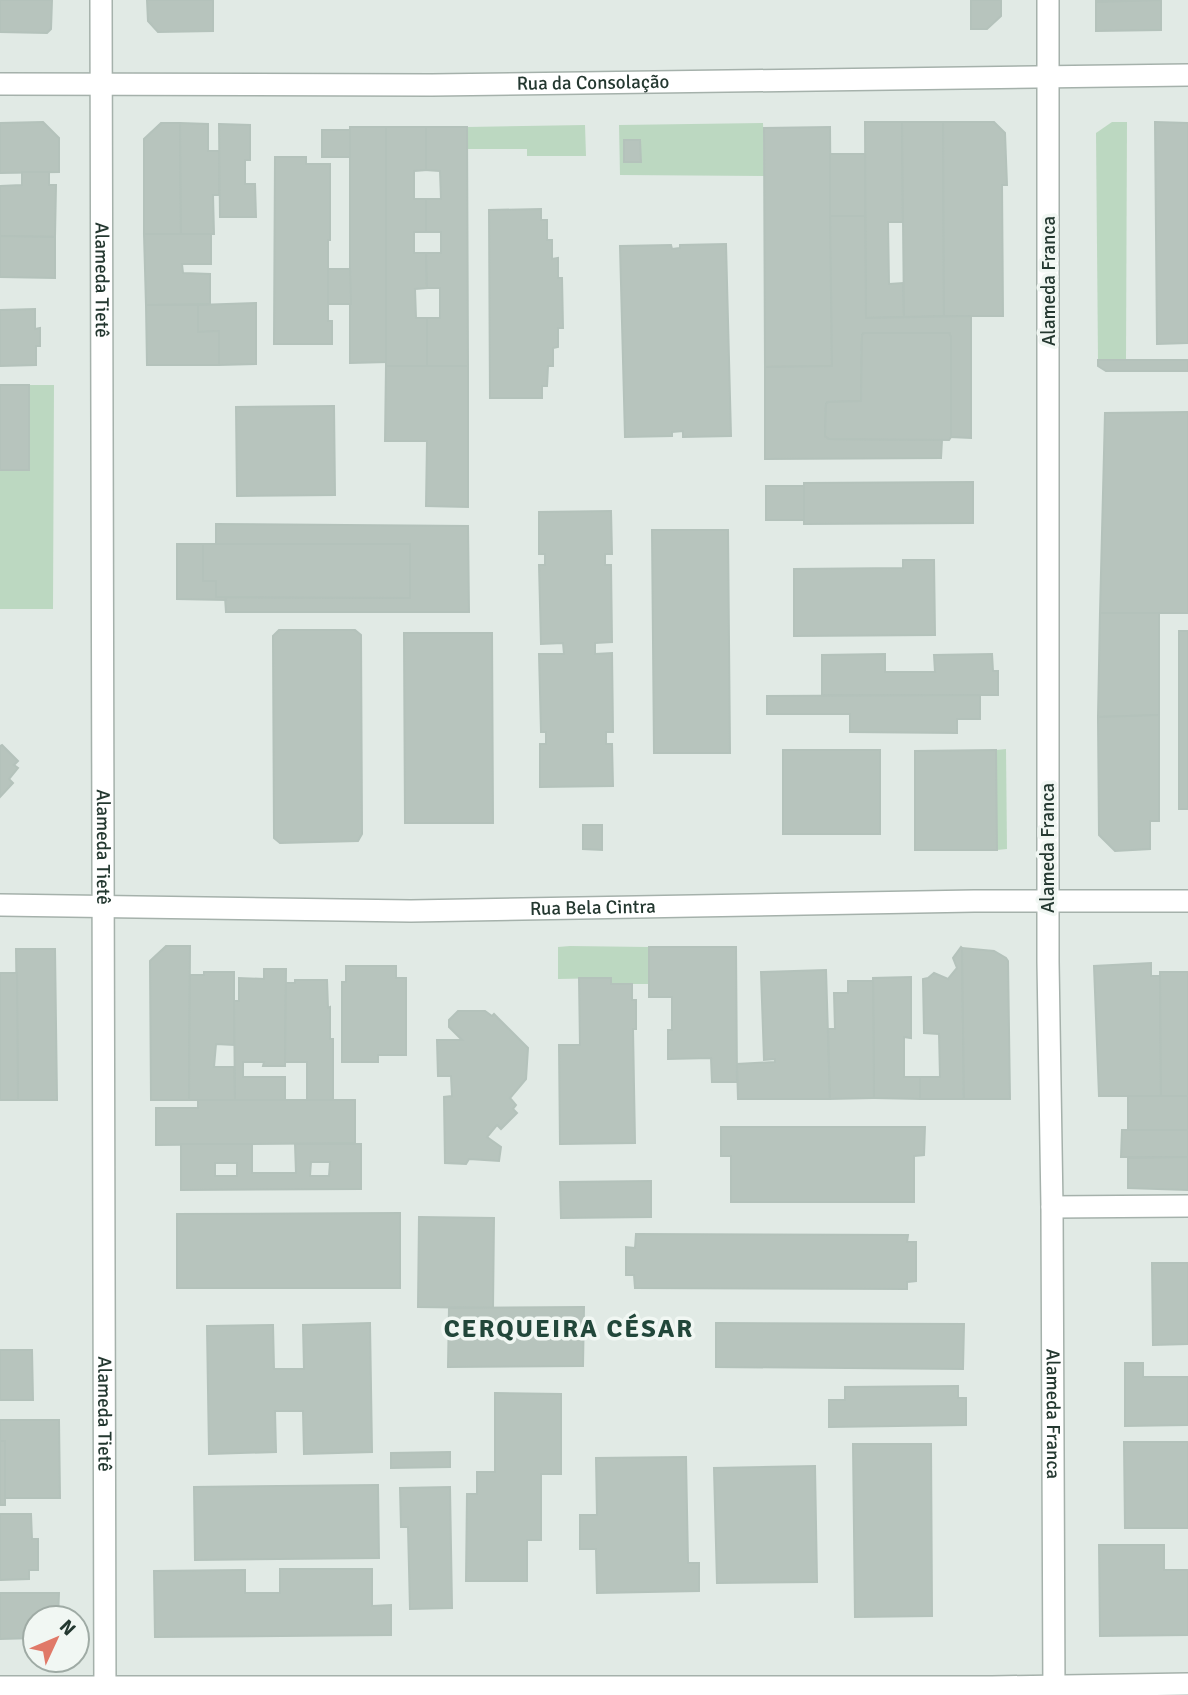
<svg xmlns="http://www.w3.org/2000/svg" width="1188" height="1695" viewBox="0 0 1188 1695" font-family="Signika,sans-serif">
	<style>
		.green { fill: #bcd8c1 }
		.building { fill: #b7c4bd; stroke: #b4c2bb; stroke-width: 2; fill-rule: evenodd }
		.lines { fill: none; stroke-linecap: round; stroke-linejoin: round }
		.minor-casing { stroke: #a5b1ab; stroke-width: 24 }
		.minor { stroke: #fff; stroke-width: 21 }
		.labels { text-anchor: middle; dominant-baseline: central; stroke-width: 7; stroke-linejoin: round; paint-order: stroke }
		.street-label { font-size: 19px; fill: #243830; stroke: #f1f7f3 }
		.district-label { font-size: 26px; font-weight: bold; letter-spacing: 2px; fill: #22473a; stroke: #f1f7f3 }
	</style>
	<rect width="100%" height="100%" fill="#e1eae5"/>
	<g class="green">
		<path d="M1112,122H1127L1126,360H1098L1096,133Z"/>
		<path d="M763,123L764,176L620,175L619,125Z"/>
		<path d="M585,125L586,156H527V149H468L467,127Z"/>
		<path d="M29,385H54L53,609H0V470H29Z"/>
		<path d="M1006,749L1007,849L997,850L996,750Z"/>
		<path d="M570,946L649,947V984H611L610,978L558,979V947Z"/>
	</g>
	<g class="building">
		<path d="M0,0H52L51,29L47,33L0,32Z"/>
		<path d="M147,0H213V31L158,32L148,21Z"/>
		<path d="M971,0H1001V16L987,29H971Z"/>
		<path d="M1096,0H1161L1096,2Z"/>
		<path d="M1161,0V30L1096,31V2Z"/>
		<path d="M43,122L59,138V172L0,173V123Z"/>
		<path d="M865,122H902L903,222H888L889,284L903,283L904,317L866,318Z"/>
		<path d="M902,122H943L944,316L904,317Z"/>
		<path d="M943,122H994L1005,133L1007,185H1002L1003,316H944Z"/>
		<path d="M1155,122L1188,123V343L1157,344Z"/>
		<path d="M161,123H180L181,234H144V139Z"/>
		<path d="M180,123L208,124V151H219V195H213L214,234H181Z"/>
		<path d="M219,124L250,125V160H245V184H255L256,217H220Z"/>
		<path d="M350,127H386L387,362L350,363Z"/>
		<path d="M386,127H426V170L414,171V199H426V232H414V253H426L427,288L415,289L416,318H427V366H386Z"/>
		<path d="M426,127H467L468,366H427V318H440V288H427L426,253H441V232H426V199H441L440,171L426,170Z"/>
		<path d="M830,127L832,366L765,367L764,128Z"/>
		<rect x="322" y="130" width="28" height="27"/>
		<path d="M624,140H640L641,162H624Z"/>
		<rect x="830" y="154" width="35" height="62"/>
		<path d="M275,157H306V164H330V240H328V321H332V344H274Z"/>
		<path d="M22,172H49V185H56L55,237L0,236V186L22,185Z"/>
		<path d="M541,209V220H547V240H552V259L558,258V278H562L563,328H558V347L553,348V366H548L547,386H542V398H490L489,210Z"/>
		<path d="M830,216H865L866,318L971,316V438L951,437V337L949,333H864L862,335L861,401L828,402L826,404L825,436L829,439L942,440L941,458L765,459V367L832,366Z"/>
		<path d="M144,234H211V264H182L183,273L210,274V304L146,305Z"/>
		<path d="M0,236L55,237V278L0,277Z"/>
		<path d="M726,244L731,436L683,437V431L672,432V436L625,437L620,246L671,245L672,249L680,248V245Z"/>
		<path d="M328,269H350L351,304H328Z"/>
		<path d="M256,303V364L219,365V331L198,332V305Z"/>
		<path d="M146,305H198V332L219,331V365H147Z"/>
		<path d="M35,309V329L40,328V346H36V365L0,366V310Z"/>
		<path d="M864,333H949L951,337V437L949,440L829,439L825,436L826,404L828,402L861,401L862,335Z"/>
		<path d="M1098,360H1188V371H1106L1098,366Z"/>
		<path d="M386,366H468V507L426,506L427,441H385Z"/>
		<rect x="0" y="385" width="29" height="85"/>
		<path d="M334,406L335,495L237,496L236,407Z"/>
		<path d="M1188,412V613H1100L1105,413Z"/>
		<path d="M973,482V523L804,524V483Z"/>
		<rect x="766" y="486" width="38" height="34"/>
		<path d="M611,511L612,554H605V565H611L612,642L595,643V654L612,653L613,732H606V744H612L613,786L540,787V744H546V732H541L539,654H564L563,643L541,644L539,565H545V554H539V512Z"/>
		<path d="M216,524L468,526L469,612H226L225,597L410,598V544H216Z"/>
		<path d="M652,530H728L730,753H654Z"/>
		<path d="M177,544H203V581H216V597H225L226,600L177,599Z"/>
		<path d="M203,544H410V598L216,597V581H203Z"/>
		<path d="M903,560H934L935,635L794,636V569L903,568Z"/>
		<path d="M1100,613H1159V715L1098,717Z"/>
		<path d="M279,630H355L361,635L362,834L358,841L280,843L274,838L273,636Z"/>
		<rect x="1179" y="631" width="9" height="178"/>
		<path d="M404,633H492L493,823H405Z"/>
		<path d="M885,654V672H935L934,655L992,654L993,671H998V695H822V655Z"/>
		<path d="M980,695V719H957V733L850,732V714H767V696Z"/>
		<path d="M1159,715V821H1150V849L1115,851L1099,835L1098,717Z"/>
		<path d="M2,745L18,761L14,765L18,768L9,779L13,783L0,797V746Z"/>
		<rect x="783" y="750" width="97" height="84"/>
		<path d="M996,750L997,850H915V751Z"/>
		<path d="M583,825H602V850L583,849Z"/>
		<path d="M166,946H190L189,1100H151L150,961Z"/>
		<path d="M649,947H736L737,1082H712L711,1058L668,1059V1030H672V997H649Z"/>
		<path d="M961,947L962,948L964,1099H920V1077H940L939,1034L924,1033L923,979L928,978L934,973L948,979L957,968L953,958Z"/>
		<path d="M962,948L994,951L1006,958L1008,961L1010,1099H964Z"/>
		<path d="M16,949H55L57,1100H18Z"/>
		<path d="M1151,963V976H1160L1161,1096H1099L1094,966Z"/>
		<path d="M346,966H396V978H406V1055H378V1062H342V982H346Z"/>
		<path d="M264,969H286L285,1066H263L264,1062H243V1077H285V1100H235L234,1001H239V978L264,979Z"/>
		<path d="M826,970L830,1099H738L737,1064L775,1062V1059L764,1060L761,972Z"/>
		<path d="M204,972H234V1045L216,1044L214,1067H234L235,1100H189L190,975H204Z"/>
		<path d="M1160,972H1188V1096H1161Z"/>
		<path d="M0,973H17L18,1100H0Z"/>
		<path d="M911,977V1038L904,1037V1077H920V1099L874,1098L873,978Z"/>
		<path d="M579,978H611V984H632V1000H636V1029H633L635,1143L560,1144L559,1045H580Z"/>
		<path d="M295,980H327L328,1008L330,1007V1039H333V1100H307V1062H285L286,983H295Z"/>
		<path d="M848,981H873L874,1098L830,1099L828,1029H835L834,993H848Z"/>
		<path d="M458,1011H485L492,1016L494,1014L528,1048L526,1079L510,1098L516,1105L513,1109L517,1113L501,1129L497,1125L487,1137L501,1147L499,1161L469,1159L466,1164L445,1163L444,1097L452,1096L451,1076H438L437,1040H462L449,1027V1020Z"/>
		<rect x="1128" y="1096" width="60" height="34"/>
		<path d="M198,1100H355V1143L156,1145V1108H198Z"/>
		<path d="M721,1127H925L924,1155L914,1156V1202H731V1156H721Z"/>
		<path d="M1122,1130H1188V1157H1121Z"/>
		<path d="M181,1144H252V1173H296L295,1144H361V1189L181,1190ZM311,1162H330L329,1176H310ZM215,1163H237V1176H215Z"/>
		<path d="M1188,1157V1190L1128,1188V1158Z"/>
		<path d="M651,1181V1217L561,1218L560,1182Z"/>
		<path d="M400,1213V1288H177V1214Z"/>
		<path d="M419,1217L494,1218L493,1308L418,1307Z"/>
		<path d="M636,1234L908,1235L907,1242H916V1281L907,1282V1289L635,1288L634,1275H626V1247L635,1248Z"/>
		<path d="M1152,1263H1188V1344L1153,1345Z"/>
		<path d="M584,1307L583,1366L448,1367L449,1308Z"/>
		<path d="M370,1323L372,1452L304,1454L303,1411H275L276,1452L209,1454L207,1326L273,1325L274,1369H304L303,1325Z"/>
		<path d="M716,1323L964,1324L963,1369L716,1367Z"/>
		<path d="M0,1350H32L33,1400H0Z"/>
		<path d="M1125,1363H1143V1377H1188V1425L1125,1426Z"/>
		<path d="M958,1386V1398H966V1425L829,1427V1400H845V1387Z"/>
		<path d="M495,1393L561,1394V1474H541V1540H527V1581H466L467,1494H477V1472H495Z"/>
		<path d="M0,1420H59L60,1498H5V1441H0Z"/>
		<rect x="0" y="1441" width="5" height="64"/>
		<path d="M1124,1442H1188V1528H1125Z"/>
		<path d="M853,1444H931L932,1616L855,1617Z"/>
		<path d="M450,1452V1467L391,1468V1453Z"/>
		<path d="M686,1457L688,1563H699V1591L597,1593L596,1549H580V1515H597L596,1458Z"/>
		<path d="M815,1466L817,1582L717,1583L714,1468Z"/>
		<path d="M378,1485L379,1558L195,1560L194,1487Z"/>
		<path d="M450,1487L452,1608L410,1609L408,1527H401L400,1488Z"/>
		<path d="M0,1514H31L32,1539H38V1570H29V1579L0,1580Z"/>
		<path d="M1099,1545H1164V1570H1188V1635L1100,1636Z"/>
		<path d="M280,1569H372V1606L391,1605V1635L155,1637L154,1571L245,1570V1593H280Z"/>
		<path d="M0,1593H59L58,1618H35V1638L0,1639Z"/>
	</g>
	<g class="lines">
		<g class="minor-casing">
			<g id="minor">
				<path id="s1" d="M101,0L105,1695"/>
				<path id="s2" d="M1048,0V962L1052,1207L1054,1695"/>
				<path id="s3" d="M0,84L432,85L1188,75"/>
				<path id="s4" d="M0,905L411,911L974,901H1188"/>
				<path d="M1052,1207L1188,1206"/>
				<path d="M0,1687H992L1188,1684"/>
			</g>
		</g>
		<use href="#minor" class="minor"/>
	</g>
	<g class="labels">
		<g class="street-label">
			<text stroke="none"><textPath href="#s3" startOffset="593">Rua da Consolação</textPath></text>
			<text stroke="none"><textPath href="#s1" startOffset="280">Alameda Tietê</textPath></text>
			<text transform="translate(1049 281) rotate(-90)">Alameda Franca</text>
			<text stroke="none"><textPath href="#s1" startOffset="847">Alameda Tietê</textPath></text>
			<text transform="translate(1048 848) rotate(-90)">Alameda Franca</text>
			<text stroke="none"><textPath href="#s4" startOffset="593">Rua Bela Cintra</textPath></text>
			<text stroke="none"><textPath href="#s1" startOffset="1414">Alameda Tietê</textPath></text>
			<text stroke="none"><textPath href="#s2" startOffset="1414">Alameda Franca</textPath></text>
		</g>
		<g class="district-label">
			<text x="569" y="1329">CERQUEIRA CÉSAR</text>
		</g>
	</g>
	<g transform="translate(56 1639) rotate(46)"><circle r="33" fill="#f1f7f3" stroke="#9faba5" stroke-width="2"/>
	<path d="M0-5L12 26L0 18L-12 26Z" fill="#e07968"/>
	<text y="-10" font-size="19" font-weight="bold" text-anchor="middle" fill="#243830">N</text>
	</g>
</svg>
